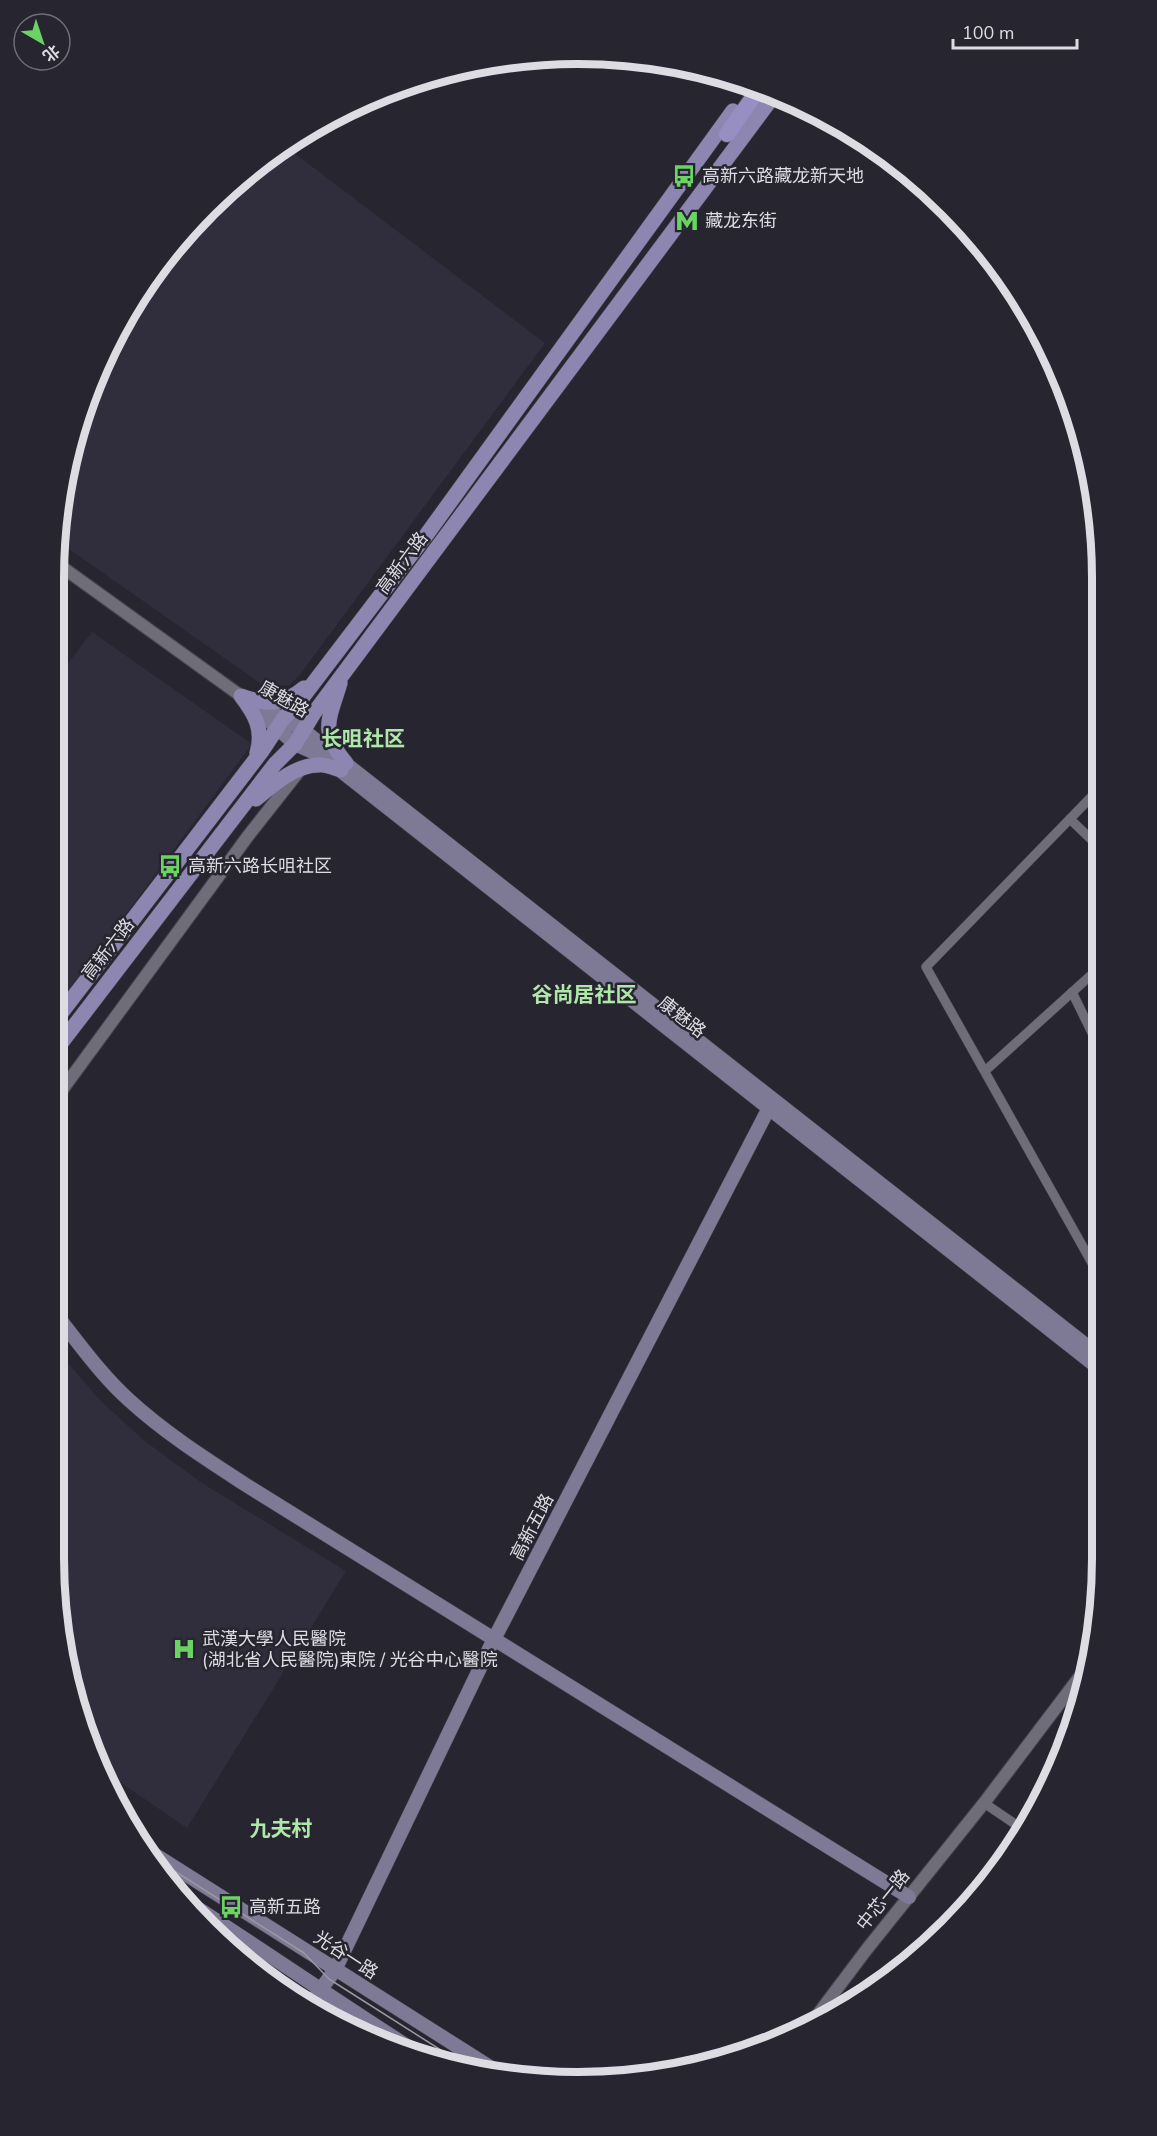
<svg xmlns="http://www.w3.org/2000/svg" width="1157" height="2136" viewBox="0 0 1157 2136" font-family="'Nunito Sans','Noto Sans SC',sans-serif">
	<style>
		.built { fill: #302d3c }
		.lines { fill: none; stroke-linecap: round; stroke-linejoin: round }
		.minor-casing { stroke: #45444c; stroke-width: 10 }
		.tertiary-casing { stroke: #45444c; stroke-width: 14 }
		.secondary-casing { stroke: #45444c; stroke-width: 15 }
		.primary-casing { stroke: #45444c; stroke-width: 16 }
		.trunk-casing { stroke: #45444c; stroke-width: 18 }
		.minor { stroke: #6f6d79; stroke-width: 9 }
		.tertiary { stroke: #6f6d79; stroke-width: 12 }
		.secondary { stroke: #7e7995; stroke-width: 14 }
		.primary { stroke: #8d86b0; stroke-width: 15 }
		.trunk { stroke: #978ec2; stroke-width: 16 }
		.tram { stroke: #9a99a1; stroke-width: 1.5 }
		.labels { text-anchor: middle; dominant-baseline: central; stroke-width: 5; stroke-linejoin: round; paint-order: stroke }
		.poi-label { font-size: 18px; fill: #dddce3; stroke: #27252f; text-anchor: start }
		.street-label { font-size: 18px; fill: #dddce3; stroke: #27252f }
		.quarter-label { font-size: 21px; font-weight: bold; fill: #afe6aa; stroke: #27252f }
		.rim { fill: none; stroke: #dddce3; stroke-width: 8 }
	</style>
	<rect width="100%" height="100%" fill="#27252f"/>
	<g class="built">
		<path d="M285,146L545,343L299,676L289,685L267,688L56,540L72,442L124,317L184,233L259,163Z"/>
		<path d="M55,582L67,591L55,608Z"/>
		<path d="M92,632L252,744L55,1010V680Z"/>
		<path d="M54,1347L101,1401L146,1442L202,1483L346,1571L187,1828L108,1774L82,1726L54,1557Z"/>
	</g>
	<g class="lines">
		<g class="minor-casing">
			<g id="minor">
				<path d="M839,124L932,193"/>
				<path d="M1099,789L926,967L1101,1279"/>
				<path d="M1070,819L1100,848"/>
				<path d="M1072,992L1100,1049"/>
				<path d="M985,1071L1100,967"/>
				<path d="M984,1803L1024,1830"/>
			</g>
		</g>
		<g class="tertiary-casing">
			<g id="tertiary">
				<path d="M55,562L241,696"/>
				<path d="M54,1101L248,836L300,770"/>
				<path d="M812,2022L867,1949L984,1803L1090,1663"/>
			</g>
		</g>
		<g class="secondary-casing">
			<g id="secondary">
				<path d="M251,701L303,730L327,749L1101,1357"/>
				<path d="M248,702L295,744L322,756L1101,1370"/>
				<path d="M54,1312C78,1342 101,1375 129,1400C165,1433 206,1459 246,1485L909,1897"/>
				<path d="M149,1851L493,2069"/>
				<path d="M194,1906C269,1954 342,2005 418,2053"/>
				<path d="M310,2004L335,1970L491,1645L772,1102"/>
			</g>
		</g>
		<g class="primary-casing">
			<g id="primary">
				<path d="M340,683C329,720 319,731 346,763"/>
				<path d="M257,753C264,730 255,714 241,696C266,705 283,706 304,688"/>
				<path d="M256,799C272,786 295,765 318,765C325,764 334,768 341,770"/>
				<path d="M55,1021L262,751L283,719L299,702L427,534L733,111"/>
				<path d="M55,1051L275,764L295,744L314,713L775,94"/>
			</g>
		</g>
		<g class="trunk-casing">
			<path id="trunk" d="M727,134L760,88"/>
		</g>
		<use href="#minor" class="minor"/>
		<use href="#tertiary" class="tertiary"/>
		<use href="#secondary" class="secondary"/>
		<use href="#primary" class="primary"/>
		<use href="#trunk" class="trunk"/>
		<path class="tram" d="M151,1856L304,1953L329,1979L466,2066"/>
	</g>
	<defs>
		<g id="bus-bare" transform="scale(1.8)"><path d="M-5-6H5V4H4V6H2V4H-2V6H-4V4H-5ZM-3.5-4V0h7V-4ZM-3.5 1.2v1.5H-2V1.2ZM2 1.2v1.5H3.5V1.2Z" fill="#6bd363" stroke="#27252f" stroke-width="2.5" paint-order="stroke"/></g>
		<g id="metro-bare" transform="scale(1.8)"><path d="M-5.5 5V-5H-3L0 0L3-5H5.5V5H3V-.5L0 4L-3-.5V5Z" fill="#6bd363" stroke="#27252f" stroke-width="2.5" paint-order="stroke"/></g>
		<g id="hospital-bare" transform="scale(1.8)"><path d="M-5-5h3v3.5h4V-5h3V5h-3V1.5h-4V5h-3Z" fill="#6bd363" stroke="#27252f" stroke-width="2.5" paint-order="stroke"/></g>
	</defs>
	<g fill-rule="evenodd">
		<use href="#bus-bare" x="684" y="176"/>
		<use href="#metro-bare" x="687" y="221"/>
		<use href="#bus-bare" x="170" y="866"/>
		<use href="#hospital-bare" x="184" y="1649"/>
		<use href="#bus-bare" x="231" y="1907"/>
	</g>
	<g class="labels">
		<g class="poi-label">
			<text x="702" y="176">高新六路藏龙新天地</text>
			<text x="705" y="221">藏龙东街</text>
			<text x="188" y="866">高新六路长咀社区</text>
			<text x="202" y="1639">武漢大學人民醫院<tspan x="202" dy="21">(湖北省人民醫院)東院 / 光谷中心醫院</tspan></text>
			<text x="249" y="1907">高新五路</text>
		</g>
		<g class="street-label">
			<text transform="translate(402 563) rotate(-53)">高新六路</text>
			<text transform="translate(284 699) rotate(30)">康魅路</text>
			<text transform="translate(108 949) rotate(-52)">高新六路</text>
			<text transform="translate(682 1017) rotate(38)">康魅路</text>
			<text transform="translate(532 1527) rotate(-63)">高新五路</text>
			<text transform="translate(883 1900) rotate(-51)">中芯一路</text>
			<text transform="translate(346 1955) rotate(33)">光谷一路</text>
		</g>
		<g class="quarter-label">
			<text x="363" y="739">长咀社区</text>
			<text x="584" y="995">谷尚居社区</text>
			<text x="281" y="1829">九夫村</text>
		</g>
	</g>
	<path d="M0 0H1157V2136H0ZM578 64H578A514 514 0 0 1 1092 578V1558A514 514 0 0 1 578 2072H578A514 514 0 0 1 64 1558V578A514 514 0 0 1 578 64Z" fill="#27252f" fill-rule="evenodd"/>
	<path class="rim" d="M578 64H578A514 514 0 0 1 1092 578V1558A514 514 0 0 1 578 2072H578A514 514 0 0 1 64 1558V578A514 514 0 0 1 578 64Z"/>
	<g transform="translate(42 42) rotate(141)"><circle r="28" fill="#27252f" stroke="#706e77" stroke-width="1.5"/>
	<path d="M0-4.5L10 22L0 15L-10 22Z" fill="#6bd363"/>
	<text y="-9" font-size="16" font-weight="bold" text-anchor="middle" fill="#dddce3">北</text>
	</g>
	<path d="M953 39v9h124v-9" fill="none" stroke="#dddce3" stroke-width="3"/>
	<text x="962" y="39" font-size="18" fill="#dddce3" stroke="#27252f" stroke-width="4.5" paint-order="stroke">100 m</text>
</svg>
